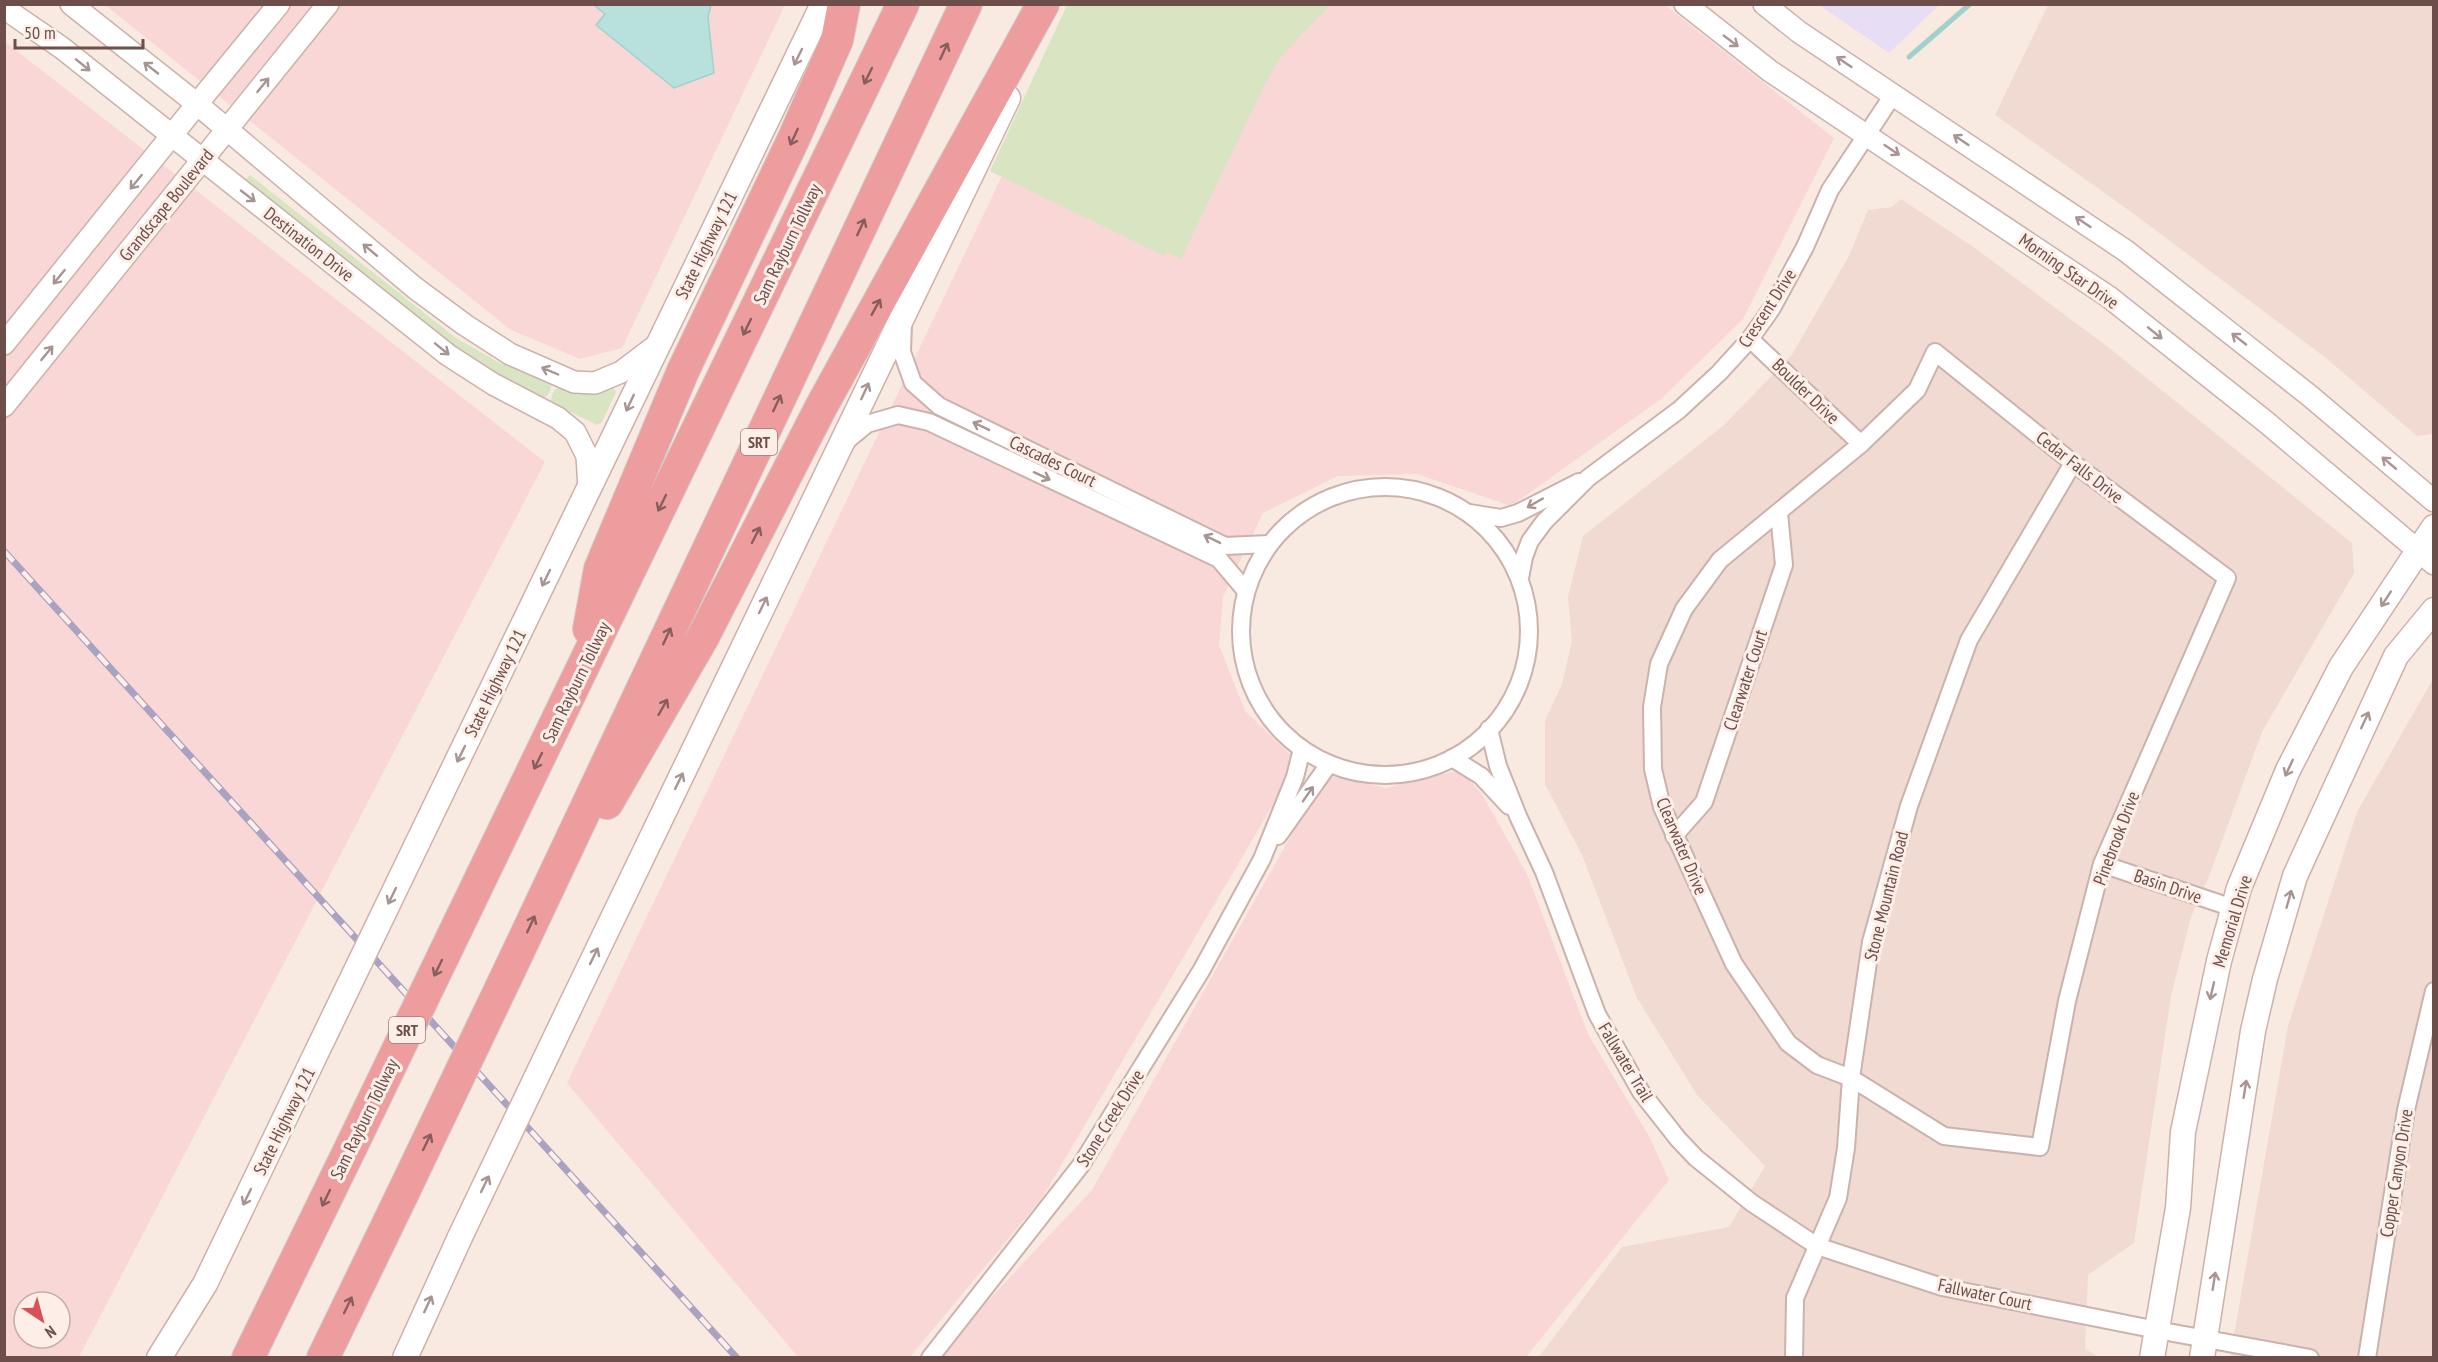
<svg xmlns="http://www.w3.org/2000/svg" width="2438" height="1362" viewBox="0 0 2438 1362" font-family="'PT Sans Narrow',sans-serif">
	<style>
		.residential { fill: #f0dad1 }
		.commercial { fill: #f9d7d6; fill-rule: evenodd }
		.education { fill: #e7def5 }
		.green { fill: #d9e5c2 }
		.water { fill: #b8e0dc; stroke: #a0d1cc; stroke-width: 1.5 }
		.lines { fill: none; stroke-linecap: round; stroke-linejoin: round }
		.stream { stroke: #a0d1cc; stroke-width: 5 }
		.minor-casing { stroke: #cbb2ac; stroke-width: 20 }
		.tertiary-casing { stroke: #cbb2ac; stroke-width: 24 }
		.secondary-casing { stroke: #ceb0aa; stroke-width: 27 }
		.motorway-casing { stroke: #d4cac9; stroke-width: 34 }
		.minor { stroke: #fff; stroke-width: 16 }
		.tertiary { stroke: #fff; stroke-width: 21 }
		.secondary { stroke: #fff; stroke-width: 24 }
		.motorway { stroke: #ee9d9e; stroke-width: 32 }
		.rail-casing { stroke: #aaa2c1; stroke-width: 7 }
		.rail { stroke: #fdeee7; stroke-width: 4.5; stroke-dasharray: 14; stroke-linecap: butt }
		.secondary-bridge-casing { stroke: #ceb0aa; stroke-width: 27; stroke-linecap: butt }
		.motorway-bridge-casing { stroke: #d4cac9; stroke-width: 34; stroke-linecap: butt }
		.secondary-bridge { stroke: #fff; stroke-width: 24 }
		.motorway-bridge { stroke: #ee9d9e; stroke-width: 32 }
		.oneway { stroke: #a89593 }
		.oneway2 { stroke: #885e5c }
		.labels { text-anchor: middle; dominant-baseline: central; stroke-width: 6; stroke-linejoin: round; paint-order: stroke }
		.shield { fill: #fdeee7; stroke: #997e7a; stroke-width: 1.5 }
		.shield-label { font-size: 16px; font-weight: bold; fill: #6e4e4b }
		.street-label { font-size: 18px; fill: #6e4e4b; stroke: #fdeee7 }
	</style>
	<rect width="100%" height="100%" fill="#f9eae1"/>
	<g class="residential">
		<path d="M2048,5H2433V434L2417,436L2326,358L2134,214L1995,115Z"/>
		<path d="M1901,199L1975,248L2108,347L2352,543L2354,573L2262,732L2208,879L2191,917L2171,996L2134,1243L2088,1275L2085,1349L2099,1357L1538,1358L1622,1247L1729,1227L1765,1166L1697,1095L1637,998L1582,855L1545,784V721L1562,684L1572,641L1568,597L1583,536L1723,426L1791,356L1849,256L1868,210L1892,207Z"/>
		<path d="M2433,679V1357L2230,1358L2288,1026L2357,812Z"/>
	</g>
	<g class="commercial">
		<path d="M105,5H785L622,348L580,359L511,330Z"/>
		<path d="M1084,5H1665L1834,138L1743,319L1661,399L1511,506L1417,474L1338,476L1263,513L1223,597L1219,645L1245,711L1298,762L1042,1198L910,1357H798L567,1083Z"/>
		<path d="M4,41L545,462L79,1357H5ZM24,1302H60V1338H24Z"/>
		<path d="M1460,770L1482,794L1527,874L1588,1034L1650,1138L1669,1180L1526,1357L934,1358L1092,1190L1325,775L1386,788Z"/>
	</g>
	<path class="education" d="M1819,5L1939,4V5L1889,53Z"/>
	<g class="green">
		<path d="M1067,5H1330L1281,57L1266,82L1181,259L1167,252L1164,256L990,171Z"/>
		<path d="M250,175L456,338L498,362L550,381C552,390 550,395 542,399L507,381L458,351L244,182Z"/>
		<path d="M560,386L613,387L616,392L602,422L597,425L552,403C550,396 553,390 560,386Z"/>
	</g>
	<path class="water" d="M597,4L711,5L708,17L714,73L674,88L596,25L605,14L595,6Z"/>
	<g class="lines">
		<path class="stream" d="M1909,57L1970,4"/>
		<g class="minor-casing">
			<g id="minor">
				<path d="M903,324L902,352L913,383L939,406L1225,546L1269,544"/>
				<path d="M1750,339L1861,444"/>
				<path d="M1935,352L2073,463L2227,578L2102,864L2067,1001L2040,1147L1944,1136L1851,1078L1817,1065L1788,1043L1734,964L1662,807L1653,769L1652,707L1659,664L1684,609L1720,560L1861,444L1917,390Z"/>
				<path d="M844,443L867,424L898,415L929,422L1219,559L1246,591"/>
				<circle cx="1385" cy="631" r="144"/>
				<path d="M1470,513L1501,518L1518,513L1579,482"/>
				<path d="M1520,578L1524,557L1530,541L1544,522L1588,478L1679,410L1719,373L1750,339L1772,308L1805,247L1830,190L1893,95"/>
				<path d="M1489,729L1498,766L1518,816L1544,872L1597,1014L1641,1092L1678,1139L1696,1158L1752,1203L1817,1246L1942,1287L2157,1330L2310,1358"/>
				<path d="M1452,758L1481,776L1509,806"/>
				<path d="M1278,836L1329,764"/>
				<path d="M1674,836L1704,802L1784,565L1779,513"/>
				<path d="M2102,864L2233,908"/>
				<path d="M930,1358L1081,1165L1201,971L1262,859L1295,777L1302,749"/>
				<path d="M1794,1358L1795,1298L1838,1198L1846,1148L1851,1078L1871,942L1909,806L1969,640L2073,463"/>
				<path d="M2367,1358L2406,1110L2434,991"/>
			</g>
		</g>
		<g class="tertiary-casing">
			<g id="tertiary">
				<path d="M71,4L197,104L415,288L465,325L510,354L574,382L595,383L621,372L658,344"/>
				<path d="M1685,4L1770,71L2109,297L2266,422L2434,564"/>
				<path d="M1764,4L1799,32L2126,251L2310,396L2434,501"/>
				<path d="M4,8L62,48L448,355L493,384L558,418L575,432L587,456L589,488"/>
				<path d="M4,344L197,104L279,4"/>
				<path d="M4,406L328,4"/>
			</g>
		</g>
		<g class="secondary-casing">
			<g id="secondary">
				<path d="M417,844L823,4"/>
				<path d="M569,1009L1008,98"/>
				<path d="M159,1358L205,1284L309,1068"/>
				<path d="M405,1358L460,1237"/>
				<path d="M2152,1358L2178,1208L2183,1132L2219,961L2239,888L2288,770L2341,667L2434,527"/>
				<path d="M2202,1358L2253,1031L2265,979L2295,876L2396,656L2434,610"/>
			</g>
		</g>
		<g class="motorway-casing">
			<g id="motorway">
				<path d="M589,629L600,569L683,371L794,138L837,40L844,4"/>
				<path d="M607,803L703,637L821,407L1043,4"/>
				<path d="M463,915L903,4"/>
				<path d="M510,969L966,4"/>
				<path d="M248,1358L352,1145"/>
				<path d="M323,1358L402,1195"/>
			</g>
		</g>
		<use href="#minor" class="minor"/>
		<use href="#tertiary" class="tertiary"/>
		<use href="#secondary" class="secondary"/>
		<use href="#motorway" class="motorway"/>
		<g class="rail-casing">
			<path id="rail" d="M4,551L737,1358"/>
		</g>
		<use href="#rail" class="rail"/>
		<g class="secondary-bridge-casing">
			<g id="secondary-bridge">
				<path d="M309,1068L417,844"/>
				<path d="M460,1237L569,1009"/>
			</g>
		</g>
		<g class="motorway-bridge-casing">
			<g id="motorway-bridge">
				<path d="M352,1145L463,915"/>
				<path d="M402,1195L510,969"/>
			</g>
		</g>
		<use href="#secondary-bridge" class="secondary-bridge"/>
		<use href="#motorway-bridge" class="motorway-bridge"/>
	</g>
	<defs><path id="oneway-shaft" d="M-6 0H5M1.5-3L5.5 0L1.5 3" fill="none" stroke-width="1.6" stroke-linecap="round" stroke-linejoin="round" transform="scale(1.5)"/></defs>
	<g class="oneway">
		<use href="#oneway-shaft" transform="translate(1731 41) rotate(37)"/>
		<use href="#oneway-shaft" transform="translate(798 57) rotate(116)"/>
		<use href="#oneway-shaft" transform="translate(1844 62) rotate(-146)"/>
		<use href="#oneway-shaft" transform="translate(83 65) rotate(39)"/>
		<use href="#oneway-shaft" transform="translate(151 68) rotate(-142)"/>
		<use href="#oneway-shaft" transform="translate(263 85) rotate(-51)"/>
		<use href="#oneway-shaft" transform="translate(1961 140) rotate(-146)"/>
		<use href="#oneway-shaft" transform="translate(1892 150) rotate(34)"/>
		<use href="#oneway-shaft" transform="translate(136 182) rotate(129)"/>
		<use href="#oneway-shaft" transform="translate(248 196) rotate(38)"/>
		<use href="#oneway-shaft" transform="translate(2083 222) rotate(-146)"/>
		<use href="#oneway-shaft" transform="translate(370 250) rotate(-140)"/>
		<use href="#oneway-shaft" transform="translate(59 277) rotate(129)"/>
		<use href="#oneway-shaft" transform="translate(2155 333) rotate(39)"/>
		<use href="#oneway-shaft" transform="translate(2239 339) rotate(-142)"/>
		<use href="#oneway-shaft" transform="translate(442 349) rotate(39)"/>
		<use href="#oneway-shaft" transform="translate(47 353) rotate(-51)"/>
		<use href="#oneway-shaft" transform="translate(550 371) rotate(-157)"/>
		<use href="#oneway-shaft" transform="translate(865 391) rotate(-65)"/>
		<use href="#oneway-shaft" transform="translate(630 403) rotate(115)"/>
		<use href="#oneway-shaft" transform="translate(981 426) rotate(-154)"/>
		<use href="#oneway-shaft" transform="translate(2389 463) rotate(-140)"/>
		<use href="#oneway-shaft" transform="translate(1042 476) rotate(25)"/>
		<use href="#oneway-shaft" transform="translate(1535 503) rotate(150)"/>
		<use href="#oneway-shaft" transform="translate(1212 539) rotate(-154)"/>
		<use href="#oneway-shaft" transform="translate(546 578) rotate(116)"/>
		<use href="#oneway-shaft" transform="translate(2386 599) rotate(123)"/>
		<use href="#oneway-shaft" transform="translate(763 605) rotate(-64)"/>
		<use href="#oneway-shaft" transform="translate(2365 720) rotate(-65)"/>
		<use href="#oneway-shaft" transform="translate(461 754) rotate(116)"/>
		<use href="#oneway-shaft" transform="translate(2289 768) rotate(115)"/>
		<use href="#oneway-shaft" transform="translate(679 781) rotate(-64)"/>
		<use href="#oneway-shaft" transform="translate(1308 794) rotate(-55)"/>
		<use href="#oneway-shaft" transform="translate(392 896) rotate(116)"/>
		<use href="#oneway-shaft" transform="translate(2289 899) rotate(-74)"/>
		<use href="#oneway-shaft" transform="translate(594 956) rotate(-64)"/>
		<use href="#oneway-shaft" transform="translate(2212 991) rotate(103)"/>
		<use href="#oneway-shaft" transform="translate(2245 1089) rotate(-81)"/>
		<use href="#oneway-shaft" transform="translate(485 1184) rotate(-64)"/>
		<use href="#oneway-shaft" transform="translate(247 1197) rotate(116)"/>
		<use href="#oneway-shaft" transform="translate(2214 1281) rotate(-81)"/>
		<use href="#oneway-shaft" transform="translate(428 1304) rotate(-65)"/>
	</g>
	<g class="oneway2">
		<use href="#oneway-shaft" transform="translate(944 51) rotate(-65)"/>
		<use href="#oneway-shaft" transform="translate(868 76) rotate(116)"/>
		<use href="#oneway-shaft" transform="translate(794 137) rotate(115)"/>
		<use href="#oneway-shaft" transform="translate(861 227) rotate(-65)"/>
		<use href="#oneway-shaft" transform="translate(876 307) rotate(-61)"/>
		<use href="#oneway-shaft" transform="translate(747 327) rotate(116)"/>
		<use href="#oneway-shaft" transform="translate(777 403) rotate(-65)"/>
		<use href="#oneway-shaft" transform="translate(662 503) rotate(116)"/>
		<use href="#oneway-shaft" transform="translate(756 535) rotate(-63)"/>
		<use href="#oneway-shaft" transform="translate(667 636) rotate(-65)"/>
		<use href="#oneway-shaft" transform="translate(663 707) rotate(-60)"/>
		<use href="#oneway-shaft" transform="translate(538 761) rotate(116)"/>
		<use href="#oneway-shaft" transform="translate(531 924) rotate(-65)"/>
		<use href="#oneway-shaft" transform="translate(438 968) rotate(116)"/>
		<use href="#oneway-shaft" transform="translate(427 1142) rotate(-64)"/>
		<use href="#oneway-shaft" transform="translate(326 1198) rotate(116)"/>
		<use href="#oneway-shaft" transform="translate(348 1305) rotate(-64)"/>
	</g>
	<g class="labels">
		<g class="shield">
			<rect x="741" y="429" width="36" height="26" rx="4.5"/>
			<rect x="389" y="1017" width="36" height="26" rx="4.5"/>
		</g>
		<g class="shield-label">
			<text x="759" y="442">SRT</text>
			<text x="407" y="1030">SRT</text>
		</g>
		<g class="street-label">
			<text transform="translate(166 205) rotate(-51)">Grandscape Boulevard</text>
			<text transform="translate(309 244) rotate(38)">Destination Drive</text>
			<text transform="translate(787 244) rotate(-64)">Sam Rayburn Tollway</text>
			<text transform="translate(706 245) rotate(-64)">State Highway 121</text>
			<text transform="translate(2069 271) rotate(35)">Morning Star Drive</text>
			<text transform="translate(1767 308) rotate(-57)">Crescent Drive</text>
			<text transform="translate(1806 391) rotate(44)">Boulder Drive</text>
			<text transform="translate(1053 461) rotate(26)">Cascades Court</text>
			<text transform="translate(2080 467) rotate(38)">Cedar Falls Drive</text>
			<text transform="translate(1745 680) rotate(-72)">Clearwater Court</text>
			<text transform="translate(576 682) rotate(-64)">Sam Rayburn Tollway</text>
			<text transform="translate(495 683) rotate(-64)">State Highway 121</text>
			<text transform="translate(2116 838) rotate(-69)">Pinebrook Drive</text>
			<text transform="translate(1682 846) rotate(67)">Clearwater Drive</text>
			<text transform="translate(2168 886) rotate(19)">Basin Drive</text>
			<text transform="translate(1886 896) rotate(-76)">Stone Mountain Road</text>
			<text transform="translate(2232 921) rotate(-73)">Memorial Drive</text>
			<text transform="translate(1626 1062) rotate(59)">Fallwater Trail</text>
			<text transform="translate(1110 1118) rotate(-58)">Stone Creek Drive</text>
			<text transform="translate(364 1119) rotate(-64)">Sam Rayburn Tollway</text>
			<text transform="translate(284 1121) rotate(-64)">State Highway 121</text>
			<text transform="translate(2396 1173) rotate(-81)">Copper Canyon Drive</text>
			<text transform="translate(1985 1294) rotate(12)">Fallwater Court</text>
		</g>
	</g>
	<rect width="2438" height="1362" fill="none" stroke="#6e4e4b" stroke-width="12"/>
	<g transform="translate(42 1320) rotate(144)"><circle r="28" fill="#fdeee7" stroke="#c4aea9" stroke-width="1.5"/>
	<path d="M0-4.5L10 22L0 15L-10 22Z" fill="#d95157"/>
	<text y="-9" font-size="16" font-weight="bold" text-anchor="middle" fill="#6e4e4b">N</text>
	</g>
	<path d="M15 39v9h128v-9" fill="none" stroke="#6e4e4b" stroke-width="3"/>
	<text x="24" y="39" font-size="18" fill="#6e4e4b" stroke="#fdeee7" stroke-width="4.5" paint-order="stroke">50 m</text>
</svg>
